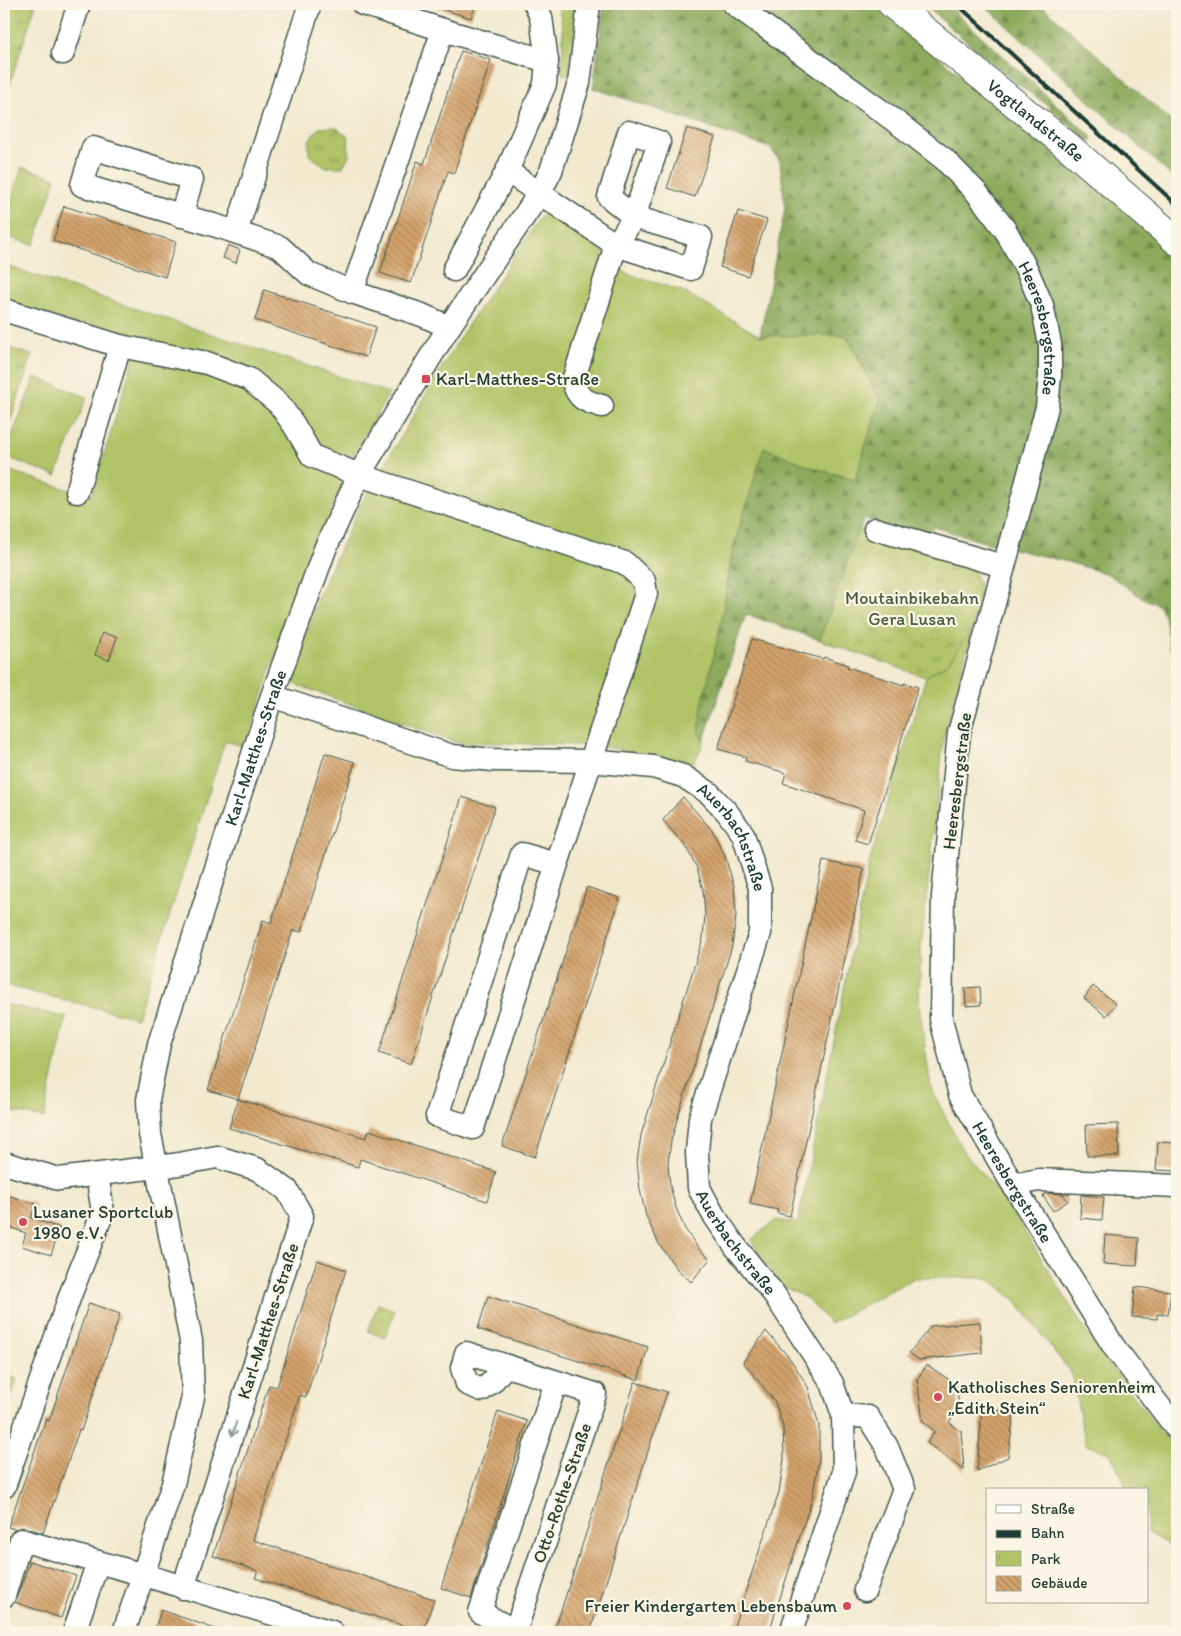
<svg xmlns="http://www.w3.org/2000/svg" width="1181" height="1636" viewBox="0 0 1181 1636" font-family="Itim,sans-serif">
	<style>
		.green { fill: #b1c366; stroke: #68804d }
		.forest { fill: url(#forest-firs); stroke: #567348 }
		.park { fill: url(#park-tufts); stroke: #68804d }
		.building { fill: url(#building-back-hatch) }
		.lines { fill: none; stroke-linecap: round; stroke-linejoin: round }
		.minor-casing { stroke: #3f574b; stroke-width: 25 }
		.major-casing { stroke: #3f574b; stroke-width: 30 }
		.minor { stroke: #fff; stroke-width: 22 }
		.major { stroke: #fff; stroke-width: 28 }
		.rail { stroke: #1f3d34; stroke-width: 4 }
		.oneway { stroke: #8f9e9a }
		.poi-dot { fill: #d1495b; stroke: #fcf5e5; stroke-width: 2 }
		.labels { text-anchor: middle; dominant-baseline: central; stroke-width: 4.5; stroke-linejoin: round; paint-order: stroke }
		.street-label { font-size: 18px; fill: #1f3d34; stroke: #fcf5e5 }
		.poi-label { font-size: 18px; fill: #1f3d34; stroke: #fcf5e5; text-anchor: start }
		.park-label { font-size: 18px; fill: #445e40; stroke: #fcf5e5 }
	</style>
	<defs>
		<pattern id="forest-firs" width="22" height="20" patternUnits="userSpaceOnUse" patternTransform="scale(1.25)"><rect width="22" height="20" fill="#8ca95b"/><path d="M5 1l3.5 6h-7zM16 11l3.5 6h-7z" fill="#728b4c"/></pattern>
		<pattern id="park-tufts" width="24" height="20" patternUnits="userSpaceOnUse" patternTransform="scale(1.25)"><rect width="24" height="20" fill="#b1c366"/><path d="M3 7l-1-3M5 7V3M7 7l1-3M15 17l-1-3M17 17v-4M19 17l1-3" fill="none" stroke="#8fa055"/></pattern>
		<pattern id="building-back-hatch" width="6" height="6" patternUnits="userSpaceOnUse" patternTransform="scale(1.25)"><rect width="6" height="6" fill="#d3a26b"/><path d="M-1 5l2 2M0 0l6 6M5-1l2 2" fill="none" stroke="#ab8559"/></pattern>
	</defs>
	<rect width="100%" height="100%" fill="#fcf5e5"/>
	<filter id="ink" filterUnits="userSpaceOnUse"><feTurbulence type="fractalNoise" baseFrequency=".02" numOctaves="2"/><feDisplacementMap in="SourceGraphic" scale="10" xChannelSelector="R" yChannelSelector="G"/><feConvolveMatrix kernelMatrix="1 2 1 2 8 2 1 2 1" color-interpolation-filters="sRGB"/></filter>
	<filter id="wash" filterUnits="userSpaceOnUse"><feTurbulence type="fractalNoise" baseFrequency=".0096" numOctaves="4" result="noise"/><feDisplacementMap in="SourceGraphic" scale="20" xChannelSelector="R" yChannelSelector="G"/><feGaussianBlur stdDeviation="1.12" result="paint"/><feColorMatrix in="noise" values="0 0 0 0 0 0 0 0 0 0 0 0 0 0 0 0 0 1.4 0 .05"/><feComposite in="paint" operator="in"/></filter>
	<g filter="url(#wash)">
		<rect width="100%" height="100%" fill="#f2e9cf"/>
		<g class="green">
			<path d="M558,4H578L569,75L562,74L563,29Z"/>
			<path d="M22,167L56,178L34,245L4,236V221Z"/>
			<path d="M545,210L591,240L626,273L684,292L760,336L846,335L880,400L855,480L811,467L764,448L733,549L721,624L699,731L704,740L701,749L691,767L611,748L584,745L455,742L292,683L318,596L361,504L462,334Z"/>
			<path d="M4,265L389,393L355,452L289,612L246,747L225,741L137,1018L4,985V469L91,497L138,344L4,302Z"/>
			<path d="M35,377L87,397L56,476L4,456Z"/>
			<path d="M973,627L944,736L921,948L919,1004L931,1088L963,1151L1007,1203L1095,1346L1177,1452V1554L1174,1548L1148,1533L1147,1530V1490H1128L1110,1453L1086,1445L1071,1373L1015,1300L988,1278H914L830,1324L808,1299L780,1285L751,1240L776,1220L798,1223L869,863L926,677L948,663Z"/>
			<path d="M4,1004L66,1017L44,1118L4,1110Z"/>
		</g>
		<g class="forest">
			<path d="M604,4H873L1086,176L1177,254V661L1169,647L1166,622L1160,606L1141,597L1108,574L1068,562L984,542L934,527L926,537L864,519L820,640L746,614L704,740L699,732L702,705L721,624L733,549L764,447L811,467L855,480L880,400L846,335L760,336L785,208L780,161L770,148L593,88Z"/>
			<path d="M923,4H946L1091,136L1092,141L1080,135L1046,104L1011,79Z"/>
			<path d="M983,4H1040L1177,126V181Z"/>
		</g>
		<g class="park">
			<path d="M4,4H36L4,102Z"/>
			<path d="M335,127L348,136L349,155L343,167H326L309,155V140L319,128Z"/>
			<path d="M4,347L32,355L4,442Z"/>
			<path d="M859,530L956,558L972,567L981,589L973,627L948,663L925,677L820,640Z"/>
			<path d="M378,1304L395,1310L385,1338L368,1331Z"/>
			<path d="M6,1376L17,1379L4,1421V1377Z"/>
		</g>
		<g id="blocks">
			<g class="building">
				<path d="M435,4H476L471,18L435,7Z"/>
				<path d="M461,51L491,60L454,173L448,171L411,283L380,273L417,161L424,164Z"/>
				<path d="M687,128L715,137L695,197L667,188Z"/>
				<path d="M64,206L176,242L165,277L53,241Z"/>
				<path d="M738,211L767,220L748,276L720,267Z"/>
				<path d="M228,245L240,250L236,263L223,258Z"/>
				<path d="M264,290L376,327L366,357L255,320Z"/>
				<path d="M102,633L117,637L109,660L95,655Z"/>
				<path d="M752,639L823,659L824,657L848,665L847,667L904,685V683L918,687L868,844L855,840L864,810L783,783L786,773L745,761L746,757L718,749Z"/>
				<path d="M325,753L355,762L301,932L293,930L238,1099L208,1090L263,920L271,923Z"/>
				<path d="M462,797L495,807L411,1064L379,1053Z"/>
				<path d="M683,797L712,830L725,856L734,886L736,916L732,946L679,1113L671,1141L668,1164L670,1186L676,1208L685,1229L698,1248L710,1259L691,1282L677,1269L659,1244L646,1216L640,1190L637,1162L641,1135L703,938L705,914L703,890L697,868L686,847L663,820Z"/>
				<path d="M823,861L864,869L790,1216L777,1213L778,1210L750,1204Z"/>
				<path d="M587,887L620,898L535,1157L502,1146Z"/>
				<path d="M1093,986L1116,1004L1106,1016L1084,998Z"/>
				<path d="M980,987L981,1005L966,1006L965,988Z"/>
				<path d="M238,1099L366,1138L369,1130L496,1172L487,1201L360,1159L358,1167L229,1128Z"/>
				<path d="M1118,1124L1119,1156H1087L1086,1125Z"/>
				<path d="M1158,1142L1177,1143V1171L1156,1170Z"/>
				<path d="M1046,1193L1063,1194L1068,1201L1053,1211L1043,1196Z"/>
				<path d="M4,1194L36,1204L31,1218L60,1228L51,1255L22,1246L26,1233L4,1225Z"/>
				<path d="M1081,1195L1104,1197L1102,1220L1080,1218Z"/>
				<path d="M1105,1235L1139,1238L1137,1266L1103,1264Z"/>
				<path d="M317,1260L346,1270L306,1397L300,1395L253,1540L434,1599L423,1632L255,1578L258,1571L213,1556L269,1385L277,1387Z"/>
				<path d="M1135,1287L1171,1291L1168,1315L1157,1314V1319L1132,1317Z"/>
				<path d="M488,1296L648,1347L638,1380L478,1329Z"/>
				<path d="M89,1303L120,1314L81,1431L79,1430L43,1533L24,1527L14,1529L8,1527L46,1419L49,1421Z"/>
				<path d="M980,1322L982,1353L919,1360L909,1353L931,1326Z"/>
				<path d="M766,1331L791,1360L808,1387L819,1425V1459L812,1499L769,1632H732L779,1492L784,1459L783,1427L775,1402L743,1362Z"/>
				<path d="M927,1365L957,1385L959,1409L949,1422L961,1431L964,1470L927,1443L935,1431L923,1422L917,1379Z"/>
				<path d="M635,1382L667,1392L590,1632H554Z"/>
				<path d="M982,1409L1014,1413L1008,1457L977,1471Z"/>
				<path d="M498,1411L527,1421L471,1598L441,1588Z"/>
				<path d="M30,1561L76,1576L61,1618L15,1602Z"/>
				<path d="M161,1610L218,1630L217,1632H154Z"/>
			</g>
		</g>
	</g>
	<g filter="url(#ink)">
		<use href="#blocks" fill-opacity="0" stroke="#3f574b" stroke-width="1"/>
		<g class="lines">
			<g class="minor-casing">
				<g id="minor">
					<path d="M363,4L443,30L547,61"/>
					<path id="s1" d="M734,4L899,124L944,159L977,193L1006,231L1027,270L1042,305L1050,344V376L1047,407L959,733L943,896L941,1019L960,1095L1009,1178L1114,1347L1177,1429"/>
					<path d="M63,53L79,4"/>
					<path d="M507,171L616,245L691,269L701,237L634,217L609,197L629,132L659,142L634,217L616,245L573,381C577,399 585,401 602,406"/>
					<path d="M181,216L192,179L93,148L82,185L220,227L280,247L309,274L352,292L422,315L449,327"/>
					<path d="M236,232L310,4"/>
					<path d="M454,270L507,171L545,84L547,61L541,17L535,4"/>
					<path d="M352,292L443,30"/>
					<path d="M4,310L120,346L207,363L249,379L279,404L294,425L312,456L359,475L625,563L644,581L646,594L557,864L473,1128L437,1116L522,854L557,864"/>
					<path d="M77,492L120,346"/>
					<path d="M875,529L1003,566"/>
					<path id="s2" d="M272,696L452,756L493,760L591,761L653,767L683,776L709,793L727,812L743,834L760,888V933L700,1118L697,1152L699,1188L713,1214L735,1246L774,1294L832,1383L843,1415L844,1472L791,1632"/>
					<path d="M4,1163L59,1179L173,1165L217,1157L257,1169L287,1190L302,1216L183,1588"/>
					<path d="M1015,1188L1023,1183L1039,1180L1177,1186"/>
					<path d="M505,1366L492,1382L482,1390L467,1384L462,1368L466,1353L595,1394L515,1632"/>
					<path d="M843,1415L868,1417L887,1447L904,1489L865,1590"/>
					<path d="M4,1487L71,1293L103,1212L97,1175"/>
					<path d="M4,1596L21,1540L144,1575L332,1632"/>
					<path d="M515,1631L480,1612L556,1382"/>
					<path d="M74,1632L98,1562"/>
					<path id="s3" d="M124,1632L173,1484L193,1397L191,1341L150,1134L148,1100L159,1044L272,696L325,549L359,475L420,374L449,327L539,194L551,171L579,83L589,4"/>
				</g>
			</g>
			<g class="major-casing">
				<g id="major">
					<path id="s4" d="M892,4L1070,148L1177,241"/>
				</g>
			</g>
			<use href="#minor" class="minor"/>
			<use href="#major" class="major"/>
			<path class="rail" d="M957,4L1177,205"/>
		</g>
		<defs><path id="oneway-shaft" d="M-6 0H5M1.5-3L5.5 0L1.5 3" fill="none" stroke-width="1.6" stroke-linecap="round" stroke-linejoin="round" transform="scale(1.25)"/></defs>
		<use class="oneway" href="#oneway-shaft" transform="translate(234 1429) rotate(108)"/>
	</g>
	<g class="poi-dot">
		<rect x="421" y="374" width="10" height="10" rx="2.5"/>
		<circle cx="23" cy="1222" r="5"/>
		<circle cx="938" cy="1397" r="5"/>
		<circle cx="847" cy="1606" r="5"/>
	</g>
	<g class="labels">
		<g class="street-label">
			<text stroke="none"><textPath href="#s4" startOffset="185">Vogtlandstraße</textPath></text>
			<text stroke="none"><textPath href="#s1" startOffset="461">Heeresbergstraße</textPath></text>
			<text stroke="none"><textPath href="#s3" startOffset="915">Karl-Matthes-Straße</textPath></text>
			<text transform="translate(957 781) rotate(-83)">Heeresbergstraße</text>
			<text stroke="none"><textPath href="#s2" startOffset="504">Auerbachstraße</textPath></text>
			<text stroke="none"><textPath href="#s1" startOffset="1346">Heeresbergstraße</textPath></text>
			<text stroke="none"><textPath href="#s2" startOffset="939">Auerbachstraße</textPath></text>
			<text transform="translate(268 1321) rotate(-72)">Karl-Matthes-Straße</text>
			<text transform="translate(562 1493) rotate(-71)">Otto-Rothe-Straße</text>
		</g>
		<g class="poi-label">
			<text x="436" y="379">Karl-Matthes-Straße</text>
			<text x="33" y="1212">Lusaner Sportclub<tspan x="33" dy="21">1980 e.V.</tspan></text>
			<text x="948" y="1387">Katholisches Seniorenheim<tspan x="948" dy="21">„Edith Stein“</tspan></text>
			<text x="837" y="1606" text-anchor="end">Freier Kindergarten Lebensbaum</text>
		</g>
		<g class="park-label">
			<text x="912" y="598">Moutainbikebahn<tspan x="912" dy="21">Gera Lusan</tspan></text>
		</g>
	</g>
	<rect width="1181" height="1636" fill="none" stroke="#fcf5e5" stroke-width="20"/>
	<rect x="986" y="1488" width="162" height="115" fill="#fcf5e5" stroke="#a4ab9e"/>
	<rect x="996" y="1505" width="25" height="8" fill="#ffffff" stroke="#a4ab9e"/>
	<text x="1031" y="1514" font-size="15" fill="#1f3d34">Straße</text>
	<rect x="996" y="1530" width="25" height="8" fill="#1f3d34" stroke="#a4ab9e"/>
	<text x="1031" y="1538" font-size="15" fill="#1f3d34">Bahn</text>
	<rect x="996" y="1551" width="25" height="15" fill="url(#park-tufts)" stroke="#a4ab9e"/>
	<text x="1031" y="1564" font-size="15" fill="#1f3d34">Park</text>
	<rect x="996" y="1576" width="25" height="15" fill="url(#building-back-hatch)" stroke="#a4ab9e"/>
	<text x="1031" y="1588" font-size="15" fill="#1f3d34">Gebäude</text>
</svg>
